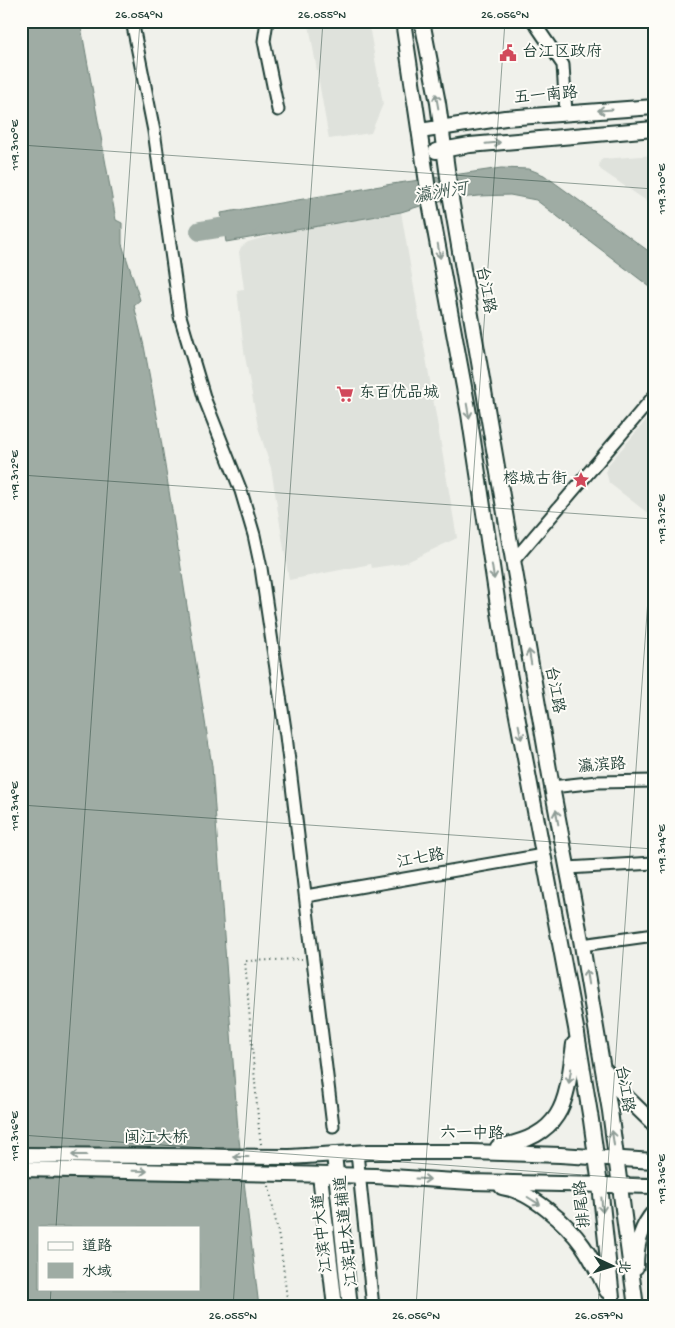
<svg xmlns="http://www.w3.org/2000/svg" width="675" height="1328" viewBox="0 0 675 1328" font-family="'Gochi Hand','LXGW WenKai TC',sans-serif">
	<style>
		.built { fill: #dfe2dc }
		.water { fill: #9faca4; stroke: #6c8077; fill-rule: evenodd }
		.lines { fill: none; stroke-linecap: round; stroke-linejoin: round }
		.river { stroke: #9faca4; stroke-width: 20 }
		.minor-casing { stroke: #1f3d34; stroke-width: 15 }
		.major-casing { stroke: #1f3d34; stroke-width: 18 }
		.path { stroke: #1f3d34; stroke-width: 2; stroke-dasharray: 1 4; stroke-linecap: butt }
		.minor { stroke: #fdfcf7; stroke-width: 11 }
		.major { stroke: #fdfcf7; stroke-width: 14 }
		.major-bridge-casing { stroke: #1f3d34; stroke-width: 18; stroke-linecap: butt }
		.major-bridge { stroke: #fdfcf7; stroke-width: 14 }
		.oneway { stroke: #8e9c96 }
		.ticks { fill: none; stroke: #1f3d34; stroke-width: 1; stroke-opacity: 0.45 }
		.labels { text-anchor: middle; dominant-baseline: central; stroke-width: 4; stroke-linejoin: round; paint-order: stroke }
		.poi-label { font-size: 16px; fill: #1f3d34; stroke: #fdfcf7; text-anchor: start }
		.street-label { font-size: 16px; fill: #1f3d34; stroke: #fdfcf7 }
		.water-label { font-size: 18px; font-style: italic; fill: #455e56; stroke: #fdfcf7 }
		.neatline { fill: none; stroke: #1f3d34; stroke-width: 2 }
		.ticks-label { font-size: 12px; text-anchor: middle; fill: #1f3d34 }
	</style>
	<rect width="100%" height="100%" fill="#f0f1eb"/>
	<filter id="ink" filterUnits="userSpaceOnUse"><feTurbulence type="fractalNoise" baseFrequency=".02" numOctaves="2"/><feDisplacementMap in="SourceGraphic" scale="10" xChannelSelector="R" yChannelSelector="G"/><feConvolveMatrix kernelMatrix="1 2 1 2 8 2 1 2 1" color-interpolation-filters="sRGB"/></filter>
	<g filter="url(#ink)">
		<g class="built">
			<path d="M325,21H359L370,31L383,104L371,133L329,139L309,25Z"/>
			<path d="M654,155V206L601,170L599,167L600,161L603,159Z"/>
			<path d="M401,212L457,538L405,563L372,568L371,564L289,580L271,468L258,427L244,351L237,290L244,289L239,252L241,247L248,242L293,229Z"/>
			<path d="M654,411V518L609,483L606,471L608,465Z"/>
		</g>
		<g class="water">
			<path d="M21,21H80L116,220L122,223V244L140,300L134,305L144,346L159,427L212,766L238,1131L259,1307H21ZM39,1227H199V1289H39Z"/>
			<path d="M501,168L529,169L544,175L654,255V290L536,200L510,195L478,196L451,199L430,203L401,212L226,242L221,213L392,184Z"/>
		</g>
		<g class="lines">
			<path class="river" d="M200,231L250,223"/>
			<g class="minor-casing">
				<g id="minor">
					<path d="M132,21L154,131L180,316L205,400L241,491L254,535L261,568L286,736L333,1126"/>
					<path d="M267,21L264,41L278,110"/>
					<path d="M533,21L563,65L566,113"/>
					<path d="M514,560L654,396"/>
					<path d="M552,787L597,782L654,781"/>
					<path d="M567,868L654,863"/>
					<path d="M306,896L543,855"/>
					<path d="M582,945L654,935"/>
					<path d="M357,1153L373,1307"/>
				</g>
			</g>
			<g class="major-casing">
				<g id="major">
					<path d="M403,21L430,203L469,414L505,652L576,1028L591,1120L600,1185L613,1307"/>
					<path d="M422,21L438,103L451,199L552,787L582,945L610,1111L636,1307"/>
					<path d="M420,131L505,118L654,107"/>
					<path d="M436,151L470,145L654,129"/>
					<path d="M606,1071L615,1086L654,1124"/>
					<path d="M498,1147C565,1134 566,1104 574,1044"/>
					<path d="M334,1154L350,1307"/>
					<path d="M290,1157L368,1152H472L560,1155L654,1161"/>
					<path d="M287,1174L375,1176L471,1182L654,1186"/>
					<path d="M320,1175L335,1307"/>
					<path d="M502,1187C530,1191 567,1223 583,1246C593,1260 600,1276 607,1291"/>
					<path d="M636,1267C636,1246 640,1228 654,1212"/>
				</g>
			</g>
			<g class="path">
				<path d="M261,1144L259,1130L245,961L302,959"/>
				<path d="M269,1186L281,1249L288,1307"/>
			</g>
			<use href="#minor" class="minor"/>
			<use href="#major" class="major"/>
			<g class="major-bridge-casing">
				<g id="major-bridge">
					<path d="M21,1155L290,1157"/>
					<path d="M21,1169L287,1174"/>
				</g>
			</g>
			<use href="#major-bridge" class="major-bridge"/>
		</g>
		<defs><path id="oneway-shaft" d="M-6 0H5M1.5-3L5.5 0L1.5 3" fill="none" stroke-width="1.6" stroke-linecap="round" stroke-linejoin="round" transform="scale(1.25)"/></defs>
		<g class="oneway">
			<use href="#oneway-shaft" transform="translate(437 101) rotate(-100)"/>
			<use href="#oneway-shaft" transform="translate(605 110) rotate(176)"/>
			<use href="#oneway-shaft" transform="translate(493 143) rotate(-5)"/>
			<use href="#oneway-shaft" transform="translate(439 251) rotate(80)"/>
			<use href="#oneway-shaft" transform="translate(468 411) rotate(80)"/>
			<use href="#oneway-shaft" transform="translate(493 572) rotate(81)"/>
			<use href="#oneway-shaft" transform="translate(530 657) rotate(-100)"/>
			<use href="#oneway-shaft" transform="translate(520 732) rotate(79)"/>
			<use href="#oneway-shaft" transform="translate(557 817) rotate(-100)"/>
			<use href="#oneway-shaft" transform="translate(587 977) rotate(-99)"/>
			<use href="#oneway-shaft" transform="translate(570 1076) rotate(99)"/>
			<use href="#oneway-shaft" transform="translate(613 1138) rotate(-98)"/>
			<use href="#oneway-shaft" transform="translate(79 1155) rotate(-180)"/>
			<use href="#oneway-shaft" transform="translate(241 1157) rotate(-180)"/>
			<use href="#oneway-shaft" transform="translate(140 1171) rotate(1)"/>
			<use href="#oneway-shaft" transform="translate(423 1179) rotate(3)"/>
			<use href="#oneway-shaft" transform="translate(534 1201) rotate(32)"/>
			<use href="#oneway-shaft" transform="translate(602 1205) rotate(85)"/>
		</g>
	</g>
	<path class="ticks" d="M21,145L654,189M21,475L654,519M21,805L654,849M21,1135L654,1180M56,1227L140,21M50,1307L51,1289M233,1307L323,21M416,1307L505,21M598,1307L654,514"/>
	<defs>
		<g id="civic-bare" transform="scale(1.35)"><path d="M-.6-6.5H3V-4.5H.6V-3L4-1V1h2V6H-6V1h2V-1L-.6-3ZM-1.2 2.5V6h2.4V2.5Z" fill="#d1495b" stroke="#fdfcf7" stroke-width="2.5" paint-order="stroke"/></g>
		<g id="supermarket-bare" transform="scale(1.35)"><path d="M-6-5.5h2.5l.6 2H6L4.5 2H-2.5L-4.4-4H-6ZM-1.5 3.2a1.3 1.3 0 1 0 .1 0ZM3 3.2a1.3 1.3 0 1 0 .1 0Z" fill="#d1495b" stroke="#fdfcf7" stroke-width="2.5" paint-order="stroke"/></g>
		<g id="sight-bare" transform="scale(1.35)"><path d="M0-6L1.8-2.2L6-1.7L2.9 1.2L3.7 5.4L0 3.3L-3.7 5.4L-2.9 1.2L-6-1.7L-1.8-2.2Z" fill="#d1495b" stroke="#fdfcf7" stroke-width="2.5" paint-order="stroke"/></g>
	</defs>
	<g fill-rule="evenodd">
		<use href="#civic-bare" x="508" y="53"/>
		<use href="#supermarket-bare" x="345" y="394"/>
		<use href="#sight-bare" x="581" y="480"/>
	</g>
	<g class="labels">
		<g class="poi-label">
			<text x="522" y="53">台江区政府</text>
			<text x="359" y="394">东百优品城</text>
			<text x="567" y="480" text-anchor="end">榕城古街</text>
		</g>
		<g class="street-label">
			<text transform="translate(546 97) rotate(-5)">五一南路</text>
			<text transform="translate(484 290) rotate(80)">台江路</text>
			<text transform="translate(553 690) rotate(80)">台江路</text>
			<text transform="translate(602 767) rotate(-4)">瀛滨路</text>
			<text transform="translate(421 860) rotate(-10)">江七路</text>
			<text transform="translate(623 1089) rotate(81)">台江路</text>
			<text transform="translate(472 1135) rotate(1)">六一中路</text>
			<text x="156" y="1139">闽江大桥</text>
			<text transform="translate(584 1204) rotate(-96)">排尾路</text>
			<text transform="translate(348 1231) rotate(-96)">江滨中大道辅道</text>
			<text transform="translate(324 1233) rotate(-96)">江滨中大道</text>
		</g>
		<g class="water-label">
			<text transform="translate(441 194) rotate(-9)">瀛洲河</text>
		</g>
	</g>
	<rect width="675" height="1328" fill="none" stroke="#fdfcf7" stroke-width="55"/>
	<rect x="38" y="1226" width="162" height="65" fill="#fdfcf7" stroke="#a4b0a9"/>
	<rect x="48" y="1242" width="25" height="8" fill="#fdfcf7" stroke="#a4b0a9"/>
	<text x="82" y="1250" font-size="15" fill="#1f3d34">道路</text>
	<rect x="48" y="1263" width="25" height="15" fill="#9faca4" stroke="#a4b0a9"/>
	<text x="82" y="1276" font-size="15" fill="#1f3d34">水域</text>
	<g transform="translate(612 1266) rotate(94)" stroke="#fdfcf7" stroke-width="4" paint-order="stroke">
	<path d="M0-4L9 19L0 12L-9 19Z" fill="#1f3d34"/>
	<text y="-8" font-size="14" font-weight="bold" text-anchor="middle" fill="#1f3d34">北</text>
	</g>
	<rect x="28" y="28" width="620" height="1272" class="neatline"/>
	<g class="ticks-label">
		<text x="139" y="18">26.054°N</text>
		<text x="322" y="18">26.055°N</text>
		<text x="505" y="18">26.056°N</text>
		<text transform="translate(14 145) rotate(-90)" y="4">119.310°E</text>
		<text transform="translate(661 189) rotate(-90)" y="4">119.310°E</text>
		<text transform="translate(14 475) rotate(-90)" y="4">119.312°E</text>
		<text transform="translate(661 519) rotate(-90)" y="4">119.312°E</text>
		<text transform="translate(14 806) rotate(-90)" y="4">119.314°E</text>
		<text transform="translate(661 849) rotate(-90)" y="4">119.314°E</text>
		<text transform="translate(14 1136) rotate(-90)" y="4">119.316°E</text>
		<text transform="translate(661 1179) rotate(-90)" y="4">119.316°E</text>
		<text x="233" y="1319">26.055°N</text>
		<text x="416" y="1319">26.056°N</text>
		<text x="599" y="1319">26.057°N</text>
	</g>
</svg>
